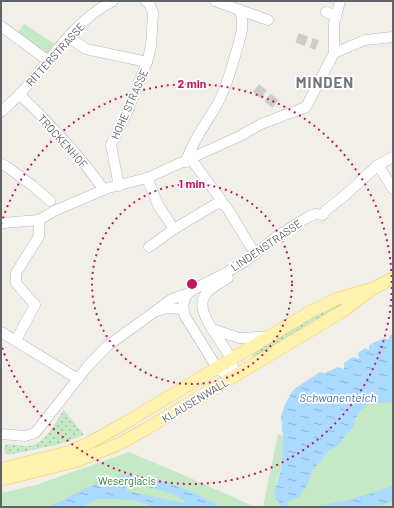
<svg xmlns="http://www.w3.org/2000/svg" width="394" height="508" viewBox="0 0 394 508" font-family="Barlow,sans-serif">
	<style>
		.grass { fill: url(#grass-dots) }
		.green { fill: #c5e8c5 }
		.water { fill: url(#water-ripples); fill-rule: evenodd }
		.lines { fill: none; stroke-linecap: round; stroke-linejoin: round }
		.minor-tunnel { stroke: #ccccc8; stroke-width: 10; stroke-dasharray: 10 5; stroke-linecap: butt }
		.minor-casing { stroke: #b5b8bc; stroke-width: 11 }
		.major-casing { stroke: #f2c960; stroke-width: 13 }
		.minor { stroke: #fff; stroke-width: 10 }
		.major { stroke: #fff2af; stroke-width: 12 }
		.ring { fill: none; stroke: #c2185b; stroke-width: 2; stroke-dasharray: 2 4 }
		.labels { text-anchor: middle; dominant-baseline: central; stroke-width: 3.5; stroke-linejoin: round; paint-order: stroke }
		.street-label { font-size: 11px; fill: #5f6368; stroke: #fff }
		.park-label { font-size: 11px; fill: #348238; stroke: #fff }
		.water-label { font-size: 12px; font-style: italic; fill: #4174aa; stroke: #fff }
		.district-label { font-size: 15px; font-weight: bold; letter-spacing: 1px; fill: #70757a; stroke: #fff }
		.centre { fill: #c2185b; stroke: #fff; stroke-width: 2 }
		.ring-label { font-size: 12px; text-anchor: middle; font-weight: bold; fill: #c2185b; stroke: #fff; stroke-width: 3.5; stroke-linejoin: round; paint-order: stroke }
	</style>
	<defs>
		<pattern id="grass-dots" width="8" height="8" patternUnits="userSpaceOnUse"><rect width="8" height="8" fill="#c5e8c5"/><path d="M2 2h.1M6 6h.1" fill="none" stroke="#a3c0a4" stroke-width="1.8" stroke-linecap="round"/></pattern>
		<pattern id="water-ripples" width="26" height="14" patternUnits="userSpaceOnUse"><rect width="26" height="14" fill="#aadaff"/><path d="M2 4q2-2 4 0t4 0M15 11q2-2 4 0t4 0" fill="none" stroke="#8eb4d2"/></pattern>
	</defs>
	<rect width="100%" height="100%" fill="#f1efe8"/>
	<g class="grass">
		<path d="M345,300L346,303L254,358L251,353L314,316Z"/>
		<path d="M64,410L84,435L60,444L8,455L5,453L4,448L6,444C13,444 21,446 28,446C45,445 55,422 64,410Z"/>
	</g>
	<g class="green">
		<path d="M24,24L55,44L47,54L17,33Z"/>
		<path d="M386,402H393V507H263L278,434L283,436L282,466L275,486L309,482L312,471L329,451L339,445L347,433L351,430L355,424L356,418L360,411L368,403Z"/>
		<path d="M129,452L195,480L255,507H1V493L36,485Z"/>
	</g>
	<g class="water">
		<path d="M393,334V402L369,403L360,411L356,418L355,424L351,430L347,433L339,445L329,451L312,471L309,482L299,497L288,501L287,507H279V501L275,499L274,493L282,466L283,436L281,416L286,402L294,389L320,372L325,373L338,367L344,369V363L353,357L359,359L358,353L365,348L369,350V345L384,338L388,340L390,335Z"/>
		<path d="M126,475C164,478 188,489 221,507H157L132,500L115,499H97L82,507H49C74,495 98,479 126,475ZM129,486C148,486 170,490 185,501L184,503L177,502L132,492L126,490V487Z"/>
		<path d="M393,486V502C372,508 337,507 314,507L349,500Z"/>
	</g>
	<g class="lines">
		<g class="minor-tunnel">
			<path d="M297,38L317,45"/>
			<path d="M256,88L278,106"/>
		</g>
		<g class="minor-casing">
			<g id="minor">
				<path d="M215,1L268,20"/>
				<path d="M326,12L336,16"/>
				<path d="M1,26L47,60"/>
				<path d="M68,37L86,49L147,62"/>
				<path d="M334,53V24L340,1"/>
				<path d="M19,94C50,124 80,155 104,190"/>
				<path d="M1,112C7,106 13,101 19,95C48,64 73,21 113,1"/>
				<path d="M191,159L222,201L223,204"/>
				<path d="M186,162C193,139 209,120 220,99C228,83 232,66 237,49C241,35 245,25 240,11"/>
				<path d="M1,164L6,166L33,186L50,201"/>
				<path d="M378,165L393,189"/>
				<path d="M147,178L158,205L174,229"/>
				<path d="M119,186L111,145L128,110L147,62L151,46L153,13L150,5L146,1"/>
				<path d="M3,223L39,220L54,211L108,188L147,178L240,136L261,124L306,107L334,53L365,40L393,37"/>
				<path d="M149,247L174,229L214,205L219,203L226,206L255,254"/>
				<path d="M187,294C183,302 182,307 185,316L217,368L224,373L232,377C233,371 234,365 231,359C224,343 193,312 205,295C210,287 221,283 228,278"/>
				<path d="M157,311L166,308L183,309"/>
				<path d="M212,329L239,338H246L269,336"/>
				<path d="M1,332L78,379"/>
				<path d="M16,340L35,305L16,283V273L39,236V220"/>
				<path d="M1,434L25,436L35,433L87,367L106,347L172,299L187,294L194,289L222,275L246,261L255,254L277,236L310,216L315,214L323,215L325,211L344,196L368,174L378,165L393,157"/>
			</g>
		</g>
		<g class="major-casing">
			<g id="major">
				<path d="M1,469L68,452L89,443L125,423L310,312L337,299L374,288L393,278"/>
				<path d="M1,480L77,461L117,445L146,429L343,311L368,292"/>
			</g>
		</g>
		<use href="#minor" class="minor"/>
		<use href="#major" class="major"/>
	</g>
	<g class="ring">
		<circle cx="192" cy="284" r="100"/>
		<path d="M1 224A200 200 0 1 1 1 344"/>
	</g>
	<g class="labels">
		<g class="street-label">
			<text transform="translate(55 54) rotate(-48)">RITTERSTRASSE</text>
			<text transform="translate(129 104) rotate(-66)">HOHE STRASSE</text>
			<text transform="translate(63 141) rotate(48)">TROCKENHOF</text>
			<text transform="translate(266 245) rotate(-34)">LINDENSTRASSE</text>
			<text transform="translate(195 400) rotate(-31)">KLAUSENWALL</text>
		</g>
		<g class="park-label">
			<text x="127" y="480">Weserglacis</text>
		</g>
		<g class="water-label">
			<text x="338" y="397">Schwanenteich</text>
		</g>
		<g class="district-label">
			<text x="325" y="82">MINDEN</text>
		</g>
	</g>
	<circle cx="192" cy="284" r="6" class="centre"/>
	<g class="ring-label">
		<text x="192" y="88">2 min</text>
		<text x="192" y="188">1 min</text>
	</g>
	<rect width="394" height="508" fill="none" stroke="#5f6368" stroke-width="4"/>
</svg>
